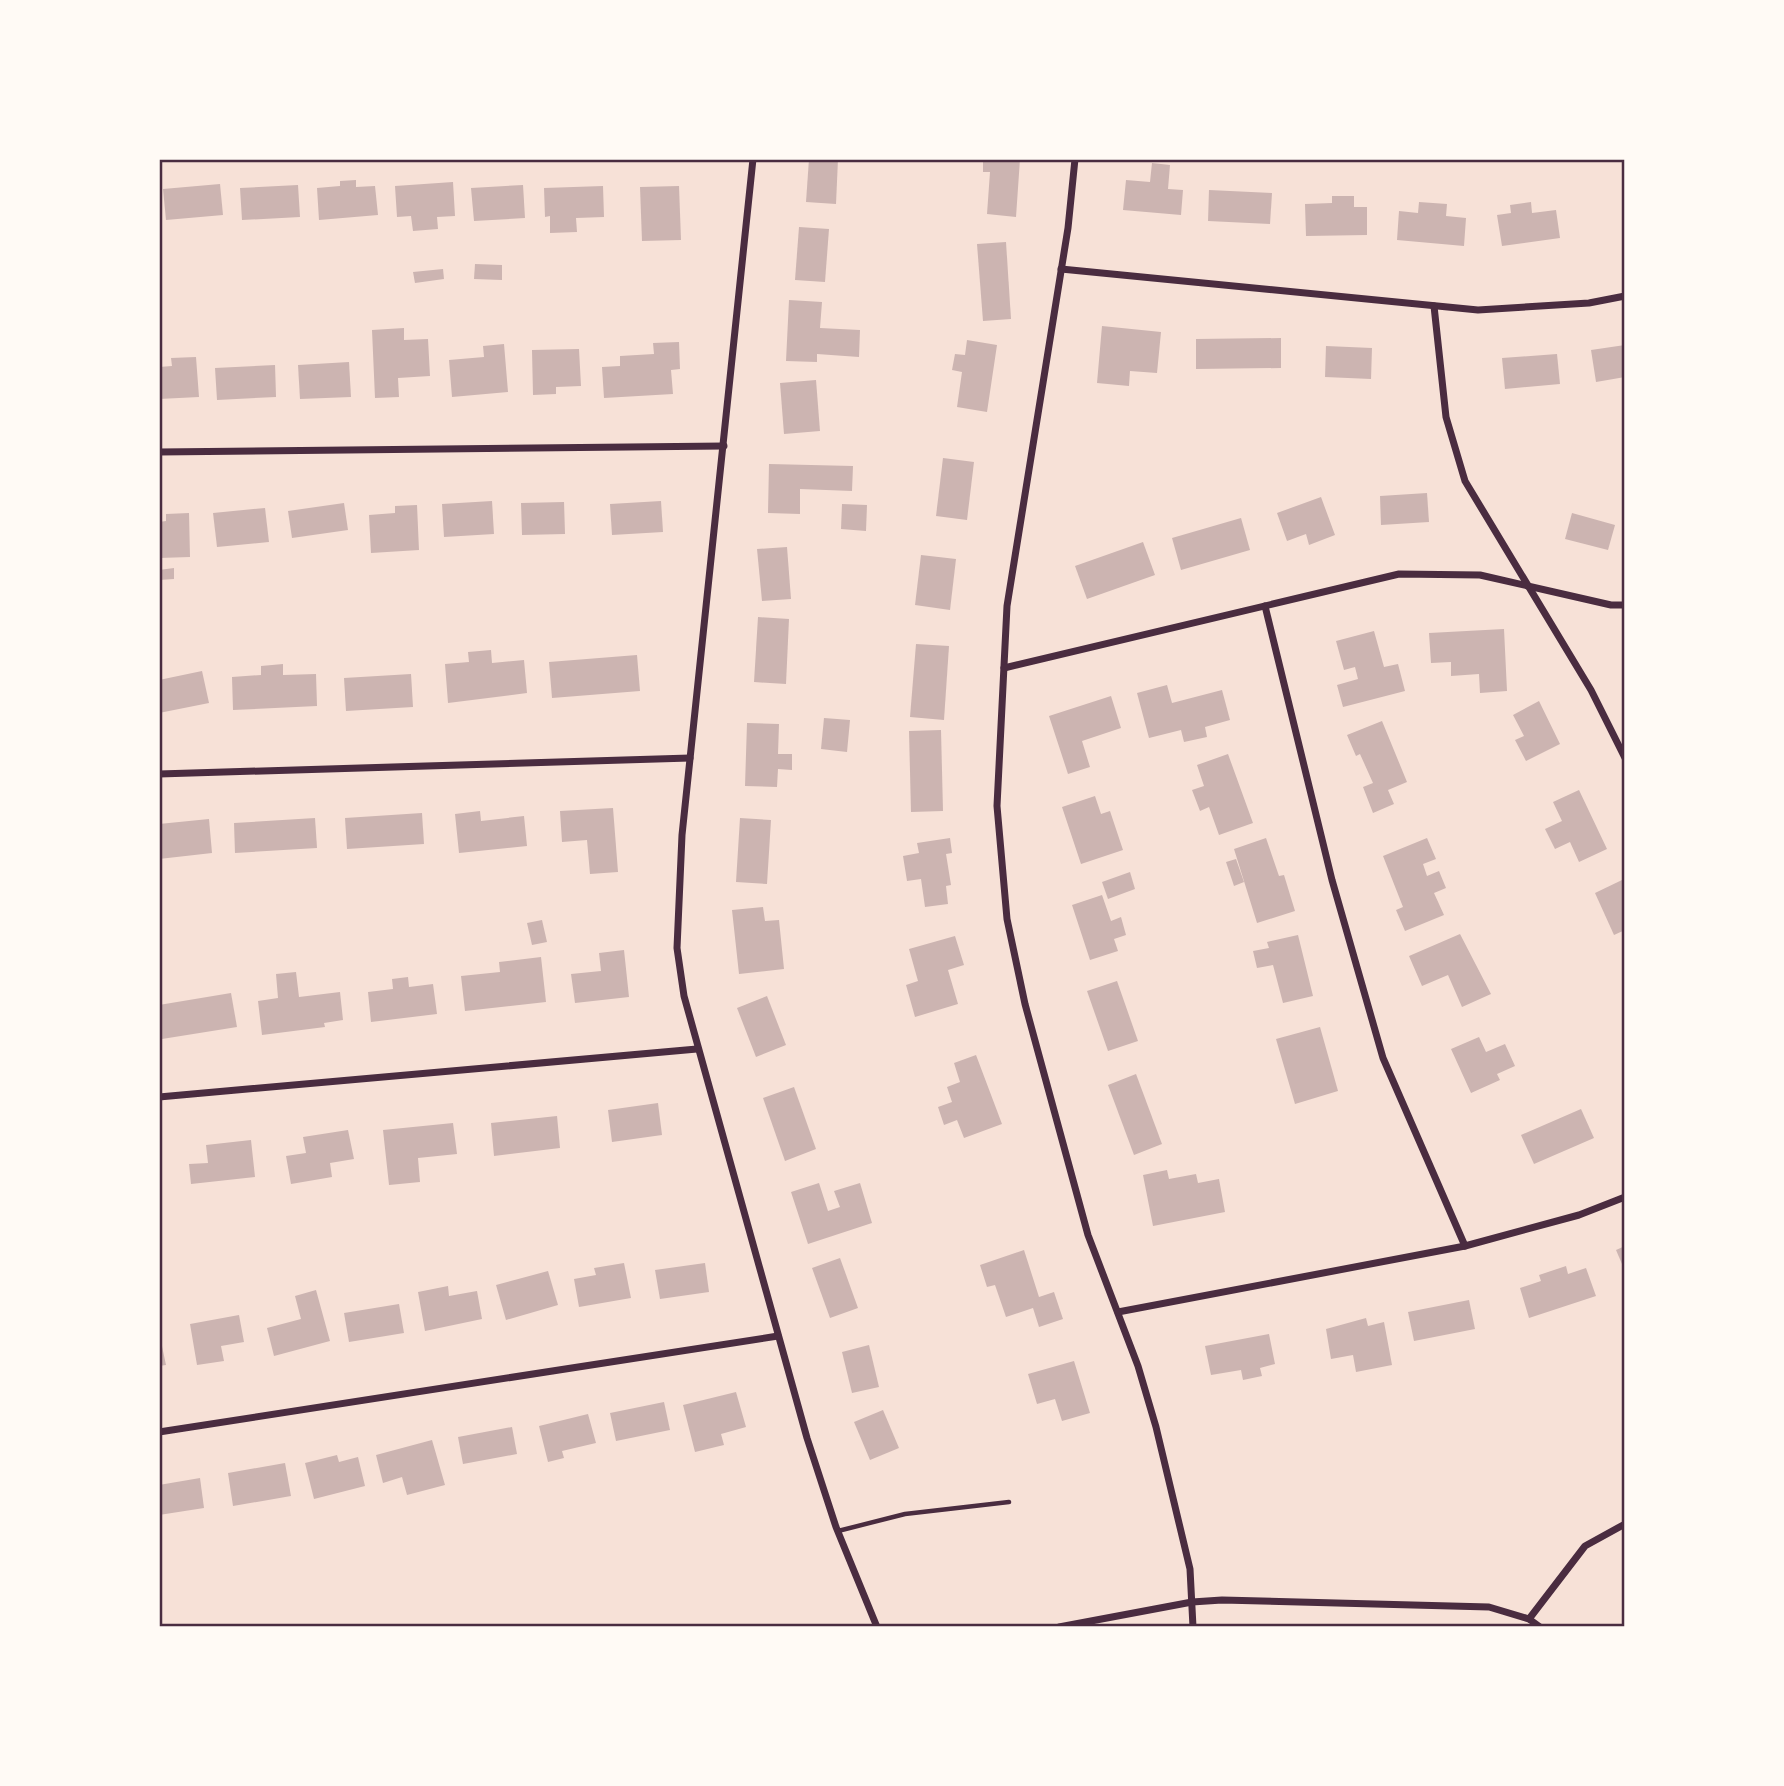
<svg xmlns="http://www.w3.org/2000/svg" width="1784" height="1786" viewBox="0 0 1784 1786" font-family="Cabin,sans-serif">
	<style>
		.building { fill: #ccb4b1 }
		.lines { fill: none; stroke-linecap: round; stroke-linejoin: round }
		.service { stroke: #4a2c40; stroke-width: 4.5 }
		.minor { stroke: #4a2c40; stroke-width: 7 }
		.neatline { fill: none; stroke: #4a2c40; stroke-width: 2.5 }
	</style>
	<rect width="100%" height="100%" fill="#f7e1d7"/>
	<g class="building">
		<path d="M809,159H838L836,204L806,202Z"/>
		<path d="M983,159H1020L1016,217L987,214L990,172H983Z"/>
		<path d="M1152,163L1170,165L1168,189L1183,190L1181,215L1123,210L1126,180L1150,182Z"/>
		<path d="M356,180V187L375,186L378,215L319,220L317,188L340,186V181Z"/>
		<path d="M453,182L455,216L437,217L438,229L413,231L411,216L397,217L395,186Z"/>
		<path d="M220,184L223,215L166,220L163,189Z"/>
		<path d="M298,185L300,217L242,220L240,188Z"/>
		<path d="M523,185L525,218L474,221L471,188Z"/>
		<path d="M603,186L604,217L576,218L577,232L550,233V216L545,217L544,188Z"/>
		<path d="M679,186L681,240L642,241L640,187Z"/>
		<path d="M1209,190L1272,193L1270,224L1208,221Z"/>
		<path d="M1332,196H1354V207H1367V235L1306,236L1305,204L1332,203Z"/>
		<path d="M1419,202L1447,204L1446,216L1466,218L1464,246L1397,240L1399,211L1418,213Z"/>
		<path d="M1531,202L1532,213L1556,210L1560,238L1502,246L1497,215L1511,213L1510,205Z"/>
		<path d="M799,227L829,229L825,282L795,280Z"/>
		<path d="M1006,242L1011,319L983,321L977,244Z"/>
		<path d="M475,264L502,265V280L474,279Z"/>
		<path d="M443,269L444,279L415,283L413,272Z"/>
		<path d="M789,300L822,302L820,328L860,330L859,357L817,354V362L786,361Z"/>
		<path d="M1102,326L1161,332L1157,373L1130,371L1129,386L1097,383Z"/>
		<path d="M404,328V340L428,339L430,376L398,378L399,397L375,398L372,330Z"/>
		<path d="M1281,338V368L1196,369V339Z"/>
		<path d="M967,340L997,345L987,412L957,407L962,372L952,370L955,354L965,355Z"/>
		<path d="M679,342L680,369L671,370L673,394L604,398L602,367L620,366V356L654,354L653,343Z"/>
		<path d="M504,344L508,392L452,397L449,360L484,357L483,346Z"/>
		<path d="M1625,345V377L1596,382L1591,350Z"/>
		<path d="M1326,346L1372,348L1371,379L1325,377Z"/>
		<path d="M579,349L581,386L556,387V394L533,395L532,350Z"/>
		<path d="M1557,354L1560,384L1505,389L1502,358Z"/>
		<path d="M196,357L199,397L159,399V367L172,366L171,358Z"/>
		<path d="M349,362L351,397L300,399L298,365Z"/>
		<path d="M275,365L276,397L217,400L215,368Z"/>
		<path d="M816,380L820,431L784,434L780,383Z"/>
		<path d="M943,458L974,462L967,520L936,516Z"/>
		<path d="M769,464L853,466L852,491L800,489V514L768,513Z"/>
		<path d="M1427,493L1429,522L1381,525L1380,496Z"/>
		<path d="M1321,497L1335,535L1309,545L1306,534L1287,541L1277,513Z"/>
		<path d="M492,501L494,534L444,537L442,504Z"/>
		<path d="M661,501L663,532L612,535L610,504Z"/>
		<path d="M564,502L565,534L522,535L521,503Z"/>
		<path d="M344,503L348,530L292,538L288,511Z"/>
		<path d="M842,504L867,505L866,531L841,529Z"/>
		<path d="M417,505L419,550L371,553L369,515L395,513V506Z"/>
		<path d="M265,508L269,542L217,547L213,513Z"/>
		<path d="M189,513L190,557L159,558V522L166,521V514Z"/>
		<path d="M1572,513L1615,525L1608,550L1565,539Z"/>
		<path d="M1241,518L1250,550L1181,570L1172,538Z"/>
		<path d="M1143,542L1155,575L1087,599L1075,566Z"/>
		<path d="M787,547L791,599L762,601L757,549Z"/>
		<path d="M921,555L956,559L950,610L915,605Z"/>
		<path d="M174,568V579L159,580V570Z"/>
		<path d="M758,617L789,619L786,684L754,682Z"/>
		<path d="M1504,629L1507,691L1480,693L1479,674L1451,676V662L1431,663L1429,633Z"/>
		<path d="M1374,631L1384,667L1398,664L1405,691L1343,707L1337,685L1358,679L1355,667L1344,670L1336,641Z"/>
		<path d="M916,644L949,646L944,720L910,717Z"/>
		<path d="M491,650L492,663L524,660L527,693L448,703L445,664L469,662L468,652Z"/>
		<path d="M637,655L640,691L552,698L549,662Z"/>
		<path d="M283,664V675L316,674L317,706L233,710L232,677L261,675V666Z"/>
		<path d="M202,671L209,703L159,713V680Z"/>
		<path d="M411,674L413,707L346,711L344,678Z"/>
		<path d="M1167,685L1172,703L1222,690L1230,720L1205,727L1207,737L1184,742L1181,730L1149,738L1137,693Z"/>
		<path d="M1111,696L1121,728L1082,741L1090,767L1068,774L1049,716Z"/>
		<path d="M1539,701L1560,744L1526,761L1515,740L1524,736L1513,715Z"/>
		<path d="M824,718L850,720L847,752L821,749Z"/>
		<path d="M1382,721L1407,782L1388,790L1394,804L1373,813L1363,787L1373,783L1360,754L1356,756L1347,735Z"/>
		<path d="M747,723L779,724L778,754H792V770L778,769L777,787L745,786Z"/>
		<path d="M941,730L943,811L911,812L909,731Z"/>
		<path d="M1228,754L1253,823L1219,835L1209,807L1200,811L1192,790L1204,786L1197,765Z"/>
		<path d="M1579,790L1607,849L1579,862L1570,842L1555,849L1545,829L1562,821L1553,802Z"/>
		<path d="M1095,796L1101,814L1110,811L1123,850L1081,864L1062,807Z"/>
		<path d="M613,808L618,872L590,874L587,840L562,842L560,811Z"/>
		<path d="M480,811L481,821L524,816L527,846L459,853L455,814Z"/>
		<path d="M422,813L424,844L347,849L345,818Z"/>
		<path d="M315,818L317,848L235,853L234,823Z"/>
		<path d="M740,818L771,820L767,884L736,882Z"/>
		<path d="M209,819L212,853L159,859V824Z"/>
		<path d="M950,838L952,853L946,854L951,885L946,886L948,904L925,907L921,879L907,881L903,856L919,853L917,843Z"/>
		<path d="M1266,838L1279,876L1284,875L1295,911L1257,923L1234,849Z"/>
		<path d="M1427,838L1436,859L1423,864L1427,876L1439,871L1446,888L1434,893L1444,915L1405,931L1396,910L1403,907L1383,856Z"/>
		<path d="M1236,859L1244,882L1234,886L1226,862Z"/>
		<path d="M1130,872L1135,889L1108,899L1102,882Z"/>
		<path d="M1622,880L1625,887V930L1614,935L1595,893Z"/>
		<path d="M1102,895L1111,921L1121,917L1126,935L1114,939L1118,951L1090,960L1072,905Z"/>
		<path d="M763,907L765,921L779,920L784,969L739,974L732,910Z"/>
		<path d="M542,920L547,942L532,945L527,923Z"/>
		<path d="M1460,934L1491,994L1462,1007L1448,975L1422,986L1409,956Z"/>
		<path d="M1298,935L1313,996L1283,1003L1273,965L1257,968L1253,951L1269,948L1267,942Z"/>
		<path d="M955,936L964,965L948,970L958,1004L915,1017L906,985L918,981L909,949Z"/>
		<path d="M624,950L629,997L575,1003L571,974L601,971L599,953Z"/>
		<path d="M541,957L546,1002L465,1011L461,976L500,972L499,962Z"/>
		<path d="M296,972L299,997L340,992L343,1020L324,1023L325,1027L262,1035L258,1001L278,998L276,974Z"/>
		<path d="M408,977L409,987L433,984L437,1014L371,1022L368,992L393,989L392,979Z"/>
		<path d="M1117,981L1138,1041L1108,1051L1087,991Z"/>
		<path d="M231,993L237,1027L162,1039L159,1005Z"/>
		<path d="M767,996L786,1045L756,1057L737,1008Z"/>
		<path d="M1320,1027L1338,1091L1295,1104L1276,1039Z"/>
		<path d="M1479,1037L1486,1052L1505,1044L1515,1066L1497,1074L1500,1080L1471,1093L1451,1049Z"/>
		<path d="M976,1055L1002,1124L964,1138L957,1120L944,1125L938,1107L952,1102L947,1087L960,1082L954,1063Z"/>
		<path d="M1136,1074L1162,1144L1134,1155L1108,1085Z"/>
		<path d="M794,1087L816,1149L785,1161L763,1098Z"/>
		<path d="M658,1103L662,1135L612,1142L608,1110Z"/>
		<path d="M1581,1109L1594,1138L1534,1164L1521,1135Z"/>
		<path d="M557,1116L560,1148L494,1156L491,1123Z"/>
		<path d="M453,1123L457,1154L418,1158L420,1182L389,1185L383,1130Z"/>
		<path d="M348,1130L354,1159L330,1163L332,1177L291,1184L286,1156L306,1153L303,1137Z"/>
		<path d="M251,1140L255,1177L191,1184L189,1164L208,1163L206,1145Z"/>
		<path d="M1167,1170L1169,1179L1196,1174L1198,1183L1219,1179L1225,1212L1153,1226L1143,1175Z"/>
		<path d="M819,1183L828,1211L840,1207L834,1191L860,1183L872,1223L808,1244L791,1192Z"/>
		<path d="M1625,1246V1271L1616,1250Z"/>
		<path d="M1024,1250L1039,1297L1054,1292L1063,1319L1039,1327L1033,1308L1006,1317L995,1285L987,1287L980,1265Z"/>
		<path d="M840,1258L858,1308L830,1318L812,1268Z"/>
		<path d="M624,1263L631,1298L579,1307L574,1279L596,1275L594,1268Z"/>
		<path d="M705,1263L709,1292L660,1299L655,1270Z"/>
		<path d="M1566,1266L1568,1274L1586,1268L1596,1296L1529,1318L1520,1288L1541,1281L1539,1275Z"/>
		<path d="M548,1271L558,1305L506,1320L496,1285Z"/>
		<path d="M448,1286L449,1296L477,1291L482,1319L425,1331L418,1292Z"/>
		<path d="M316,1290L330,1341L274,1356L267,1328L301,1319L295,1296Z"/>
		<path d="M1469,1300L1475,1329L1414,1341L1408,1312Z"/>
		<path d="M399,1304L404,1333L349,1342L344,1313Z"/>
		<path d="M239,1315L244,1342L221,1346L224,1361L197,1365L190,1324Z"/>
		<path d="M1366,1318L1368,1326L1384,1322L1392,1365L1356,1372L1353,1355L1331,1359L1326,1329Z"/>
		<path d="M159,1332L166,1365L159,1366Z"/>
		<path d="M1269,1334L1275,1364L1260,1368L1262,1376L1243,1380L1241,1370L1211,1375L1205,1346Z"/>
		<path d="M869,1345L879,1387L852,1393L842,1352Z"/>
		<path d="M1074,1361L1090,1413L1062,1421L1055,1399L1037,1404L1028,1374Z"/>
		<path d="M736,1392L746,1427L721,1434L724,1445L695,1452L683,1405Z"/>
		<path d="M664,1402L670,1430L616,1441L610,1413Z"/>
		<path d="M883,1410L899,1448L870,1460L854,1422Z"/>
		<path d="M588,1414L596,1443L562,1451L564,1458L548,1462L539,1426Z"/>
		<path d="M512,1427L517,1454L463,1464L458,1437Z"/>
		<path d="M432,1440L445,1485L407,1495L402,1477L383,1483L376,1455Z"/>
		<path d="M337,1455L339,1462L358,1457L365,1486L314,1499L305,1463Z"/>
		<path d="M285,1463L291,1496L233,1506L228,1473Z"/>
		<path d="M200,1478L204,1508L159,1515V1485Z"/>
	</g>
	<g class="lines">
		<path class="service" d="M838,1531L905,1514L1009,1502"/>
		<g class="minor">
			<path d="M753,159L682,835L677,948L684,996L807,1438L836,1527L877,1627"/>
			<path d="M1075,159L1068,228L1007,606L997,806L1007,919L1025,1004L1088,1235L1138,1366L1156,1427L1190,1569L1193,1627"/>
			<path d="M1061,269L1478,310L1589,303L1625,296"/>
			<path d="M1434,306L1446,417L1465,481L1591,690L1625,758"/>
			<path d="M159,452L724,446"/>
			<path d="M1265,606L1332,880L1383,1058L1465,1246"/>
			<path d="M1004,668L1399,574L1480,575L1611,605H1625"/>
			<path d="M159,774L690,758"/>
			<path d="M159,1097L697,1049"/>
			<path d="M1118,1312L1465,1246L1579,1215L1625,1197"/>
			<path d="M159,1432L778,1336"/>
			<path d="M1529,1619L1585,1546L1625,1524"/>
			<path d="M1059,1627L1192,1602L1222,1600L1489,1607L1529,1619L1540,1627"/>
		</g>
	</g>
	<rect width="1784" height="1786" fill="none" stroke="#fffaf5" stroke-width="322"/>
	<rect x="161" y="161" width="1462" height="1464" class="neatline"/>
</svg>
